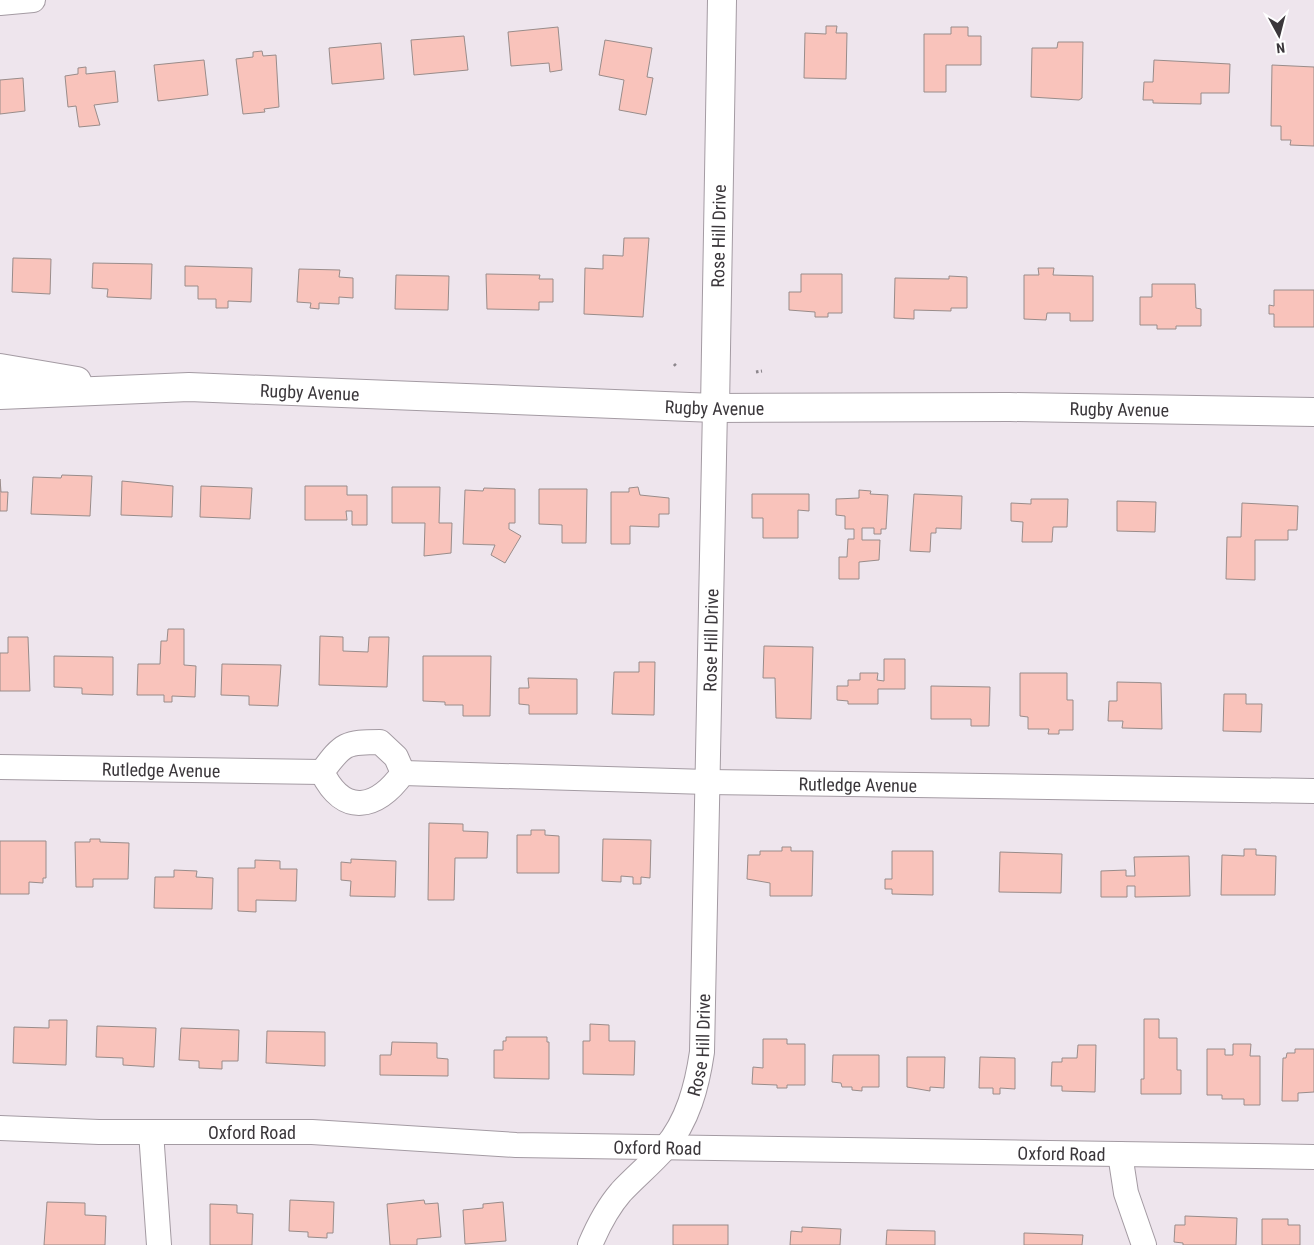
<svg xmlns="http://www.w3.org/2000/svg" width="1314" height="1245" viewBox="0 0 1314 1245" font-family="'Roboto Condensed',sans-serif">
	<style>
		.building { fill: #f9c3bb; stroke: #998c8a }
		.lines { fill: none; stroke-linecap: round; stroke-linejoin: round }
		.street-casing { stroke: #a49ba3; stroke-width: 26 }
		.secondary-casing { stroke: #a49ba3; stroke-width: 30 }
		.path { stroke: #8c868c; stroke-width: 3; stroke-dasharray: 2.5 2.5; stroke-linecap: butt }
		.street { stroke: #fff; stroke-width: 24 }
		.secondary { stroke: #fff; stroke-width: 28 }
		.labels { text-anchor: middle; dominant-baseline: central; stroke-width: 4; stroke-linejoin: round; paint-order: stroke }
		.street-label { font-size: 18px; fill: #3b373b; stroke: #fff }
	</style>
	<rect width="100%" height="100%" fill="#eee5ed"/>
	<g class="building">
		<path d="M826,26H837L836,33H847L846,79L804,78L805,33L826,34Z"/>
		<path d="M558,27L562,70L550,72L549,63L511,66L508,32Z"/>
		<path d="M951,27H968V36H981V65H946V92H924V34H951Z"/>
		<path d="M464,36L468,70L414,75L411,40Z"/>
		<path d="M605,40L652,48L647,77L653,78L646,115L619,110L624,80L599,75Z"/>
		<path d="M1058,42H1083L1082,98L1079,100L1031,97L1032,48H1057Z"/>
		<path d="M381,43L384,79L332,84L329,48Z"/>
		<path d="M262,51L263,56L276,55L279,107L264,109L265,112L243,114L236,59L253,57V52Z"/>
		<path d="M204,60L208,95L158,101L154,65Z"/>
		<path d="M1154,60L1230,64L1229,93H1201V104L1153,103V100H1143L1144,82H1153Z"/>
		<path d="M1272,65L1314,67V146L1290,145L1291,140H1281V126H1271Z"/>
		<path d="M86,67V74L115,71L118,102L94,105L100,125L79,127L76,106L68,107L65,76L78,74V68Z"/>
		<path d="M23,78L25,111L0,114V80Z"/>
		<path d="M624,238H649L643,317L584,314L585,268L603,269V255L623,256Z"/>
		<path d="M13,258L51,259L50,294L12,292Z"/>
		<path d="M93,263L152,264L151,299L107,297L108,289L92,288Z"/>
		<path d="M185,266L252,268L251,302L228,301V308H216V299H198V286H185Z"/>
		<path d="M1038,268H1054L1053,275L1093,276V321H1070V313H1047L1046,320L1024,319V275H1039Z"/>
		<path d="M299,269L340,270L339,277L353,278V298L339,297V304L319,303V309L310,308L311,303L297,302Z"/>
		<path d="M486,274L540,275L539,279H553V302H539V310L487,309Z"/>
		<path d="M801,274H842V313H828V317H815V312L789,310V292H801Z"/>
		<path d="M396,275L449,276L448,310L395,309Z"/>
		<path d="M949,276L967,277V308H951V311L914,310V319L894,318L895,278L949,279Z"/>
		<path d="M1152,284H1195L1196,308L1201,309V326H1176V329H1157V325H1140V297H1152Z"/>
		<path d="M1274,290H1314V327H1274V314H1269V305L1274,306Z"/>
		<path d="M62,475L92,476L90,516L31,514L33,477L61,478Z"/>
		<path d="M0,479L1,492H8L7,511H0Z"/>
		<path d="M122,481L173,486L172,517L121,515Z"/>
		<path d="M201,486L252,488L250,519L200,517Z"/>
		<path d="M305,486H347V495H367V525H352V511H346L347,520H305Z"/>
		<path d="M392,487H440L439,523H452L451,553L424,556L425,523H392Z"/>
		<path d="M638,487L640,495L669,498V514H659V527L630,526V544H611V492H629V488Z"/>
		<path d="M484,488L515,489V523H509V529L521,536L505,563L491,555L495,545L463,544L465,490L483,491Z"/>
		<path d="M539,489H587L586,543H562V525L539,524Z"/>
		<path d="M859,490L871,491L870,494L888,495L886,529H881V534H874V528H862V540H880L879,560L859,562V579H839V557H847L848,539H854V529H845V516L836,515V499L859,498Z"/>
		<path d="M752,494H809V511L798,510V538H763V518H752Z"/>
		<path d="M914,494L962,496L961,529L936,528V533H931L930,552L910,551Z"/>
		<path d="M1031,499H1068L1067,527H1053L1052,542H1022L1023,522L1011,521V503L1031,504Z"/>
		<path d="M1117,501L1156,502L1155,532L1117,531Z"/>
		<path d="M1242,503L1298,506L1297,530H1288V540H1255V580L1226,579L1227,537H1241Z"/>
		<path d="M168,629H184V665L196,666L195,697L172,696V702H164V695H137L138,664H160L161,641H167Z"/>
		<path d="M320,636L343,637V651L368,652L369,637H389L387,687L319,685Z"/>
		<path d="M8,637H28L30,691H0V653H8Z"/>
		<path d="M764,646L813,647L811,719L776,718L775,678H763Z"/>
		<path d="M54,656L113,657V695L82,694V688L54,687Z"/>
		<path d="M423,656H491L490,716H463V705H445V702L423,701Z"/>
		<path d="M884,659H905V689H878V704H848V701L837,700V686H848V680H860V673H878L877,680L884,681Z"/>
		<path d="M639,662H655L654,715L612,714L614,672H639Z"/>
		<path d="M222,664L281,665L278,706L249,705V696L221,695Z"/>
		<path d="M1020,673H1067V700H1073V730H1059V734H1048L1049,729H1028V717L1020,716Z"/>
		<path d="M528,678L577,679V714H529V705L519,704V688H529Z"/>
		<path d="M1117,682L1161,683L1162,729L1122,728L1123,721H1108L1109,701H1117Z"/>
		<path d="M931,686L990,687L989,726H971V719H931Z"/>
		<path d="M1224,694H1246V704H1262L1261,732L1223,731Z"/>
		<path d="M429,823L463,824V831L488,832L487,858H455L454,900H428Z"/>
		<path d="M531,830H545V835L559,836V873H517V835H531Z"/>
		<path d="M90,839H100V842L129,843L128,879H93V887H76L75,842H90Z"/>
		<path d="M603,839L651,840L650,878L641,877V884H633V877L621,876V882L602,881Z"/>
		<path d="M0,841H46V878H43V883L29,882V894H0Z"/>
		<path d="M782,847H791V851H813L812,896H770V883L747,879L748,855H760V851H782Z"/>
		<path d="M1244,849H1256V855L1276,856L1275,895H1221L1222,855L1244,856Z"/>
		<path d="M892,851H933V895L892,894V889H885V879H892Z"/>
		<path d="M1000,852L1062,854L1061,893L999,892Z"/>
		<path d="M1189,856L1190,896L1135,897V886H1127V897H1101V871L1126,870V876H1135L1134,857Z"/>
		<path d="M351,859L396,861L395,897L350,896L351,881L341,880V862L351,863Z"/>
		<path d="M255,860L280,861V869H297L296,901L256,900V912L238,911V868H255Z"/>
		<path d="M174,870L197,871L196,877L213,878L212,909L154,908L155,877H174Z"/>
		<path d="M1144,1019H1159V1038H1177V1070H1181V1094H1141V1079H1144Z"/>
		<path d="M49,1020H67L66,1065L13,1063L14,1027L49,1028Z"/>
		<path d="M590,1024L609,1025V1041H635L634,1075L583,1074V1041H590Z"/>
		<path d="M97,1026L156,1028L154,1067L123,1065V1058L96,1057Z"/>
		<path d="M181,1028L239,1030L238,1061H222V1069L199,1068V1061L179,1060Z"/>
		<path d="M267,1031L325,1032V1066L266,1063Z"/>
		<path d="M506,1037H547V1042H549V1079L494,1078V1050H503V1041H506Z"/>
		<path d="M763,1039H787V1044H805V1085H787V1088H777V1085L752,1084L753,1067L763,1068Z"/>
		<path d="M392,1042L437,1043V1058L448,1059V1076L380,1075V1055H391Z"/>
		<path d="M1233,1044H1251L1250,1056H1260V1105H1244V1099H1222V1095H1207V1049H1225V1055H1233Z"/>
		<path d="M1078,1045H1096L1095,1092L1062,1091V1086H1051L1052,1062H1062V1058H1077Z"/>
		<path d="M1295,1049H1314V1092L1298,1093V1101H1282L1283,1058H1286L1287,1053H1295Z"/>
		<path d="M833,1055H879V1087H862V1091L852,1090V1087H842L841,1083L832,1082Z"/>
		<path d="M907,1057H945L944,1088L930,1087V1091L907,1087Z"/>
		<path d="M980,1057L1015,1058V1089L1000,1088V1094H993V1088H979Z"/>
		<path d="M290,1200L334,1202L333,1233H327V1238L308,1237V1232L289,1231Z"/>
		<path d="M424,1200L425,1204L438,1203L441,1237L417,1239V1245H390L387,1204Z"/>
		<path d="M47,1202L85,1203V1215L106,1216L105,1245H44Z"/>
		<path d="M503,1202L506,1241L465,1244L463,1210L483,1208V1204Z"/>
		<path d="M210,1204L237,1205V1213L253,1214L252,1245H210Z"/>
		<path d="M1185,1216L1237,1218L1236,1245H1183V1243L1174,1242L1175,1225H1185Z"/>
		<path d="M1262,1219H1288V1225H1300V1245H1262Z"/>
		<rect x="673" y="1225" width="55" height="20"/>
		<path d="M802,1227L841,1229L840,1245H790L791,1231L802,1232Z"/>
		<path d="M887,1230L935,1231V1245H886Z"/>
		<path d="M1024,1233L1083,1235L1082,1245H1024Z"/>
	</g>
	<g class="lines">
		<g class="street-casing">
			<g id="street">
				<path d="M0,3L33,0"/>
				<path id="s1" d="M0,767L322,772"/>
				<path d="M322,772C343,743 346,742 380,742L396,757L403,773"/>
				<path d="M322,772C344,817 377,809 403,773"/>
				<path id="s2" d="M403,773L707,782L1314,791"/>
				<path id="s3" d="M0,1128L99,1132H312L516,1145L1314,1157"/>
				<path d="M151,1132L159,1245"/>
				<path d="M1120,1154L1126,1193L1144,1245"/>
				<path id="s4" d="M590,1245C598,1226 608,1207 621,1192C635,1177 651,1164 665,1148C688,1121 697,1086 702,1052L715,408"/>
			</g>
		</g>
		<g class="secondary-casing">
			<g id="secondary">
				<path d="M0,368L77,381"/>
				<path id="s5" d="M0,395L189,387L715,408L1010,407L1314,412"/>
				<path id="s6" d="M715,408L722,0"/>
			</g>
		</g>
		<g class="path">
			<path d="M674,364L676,366"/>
			<path d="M756,372L762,371"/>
		</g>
		<use href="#street" class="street"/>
		<use href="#secondary" class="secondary"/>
	</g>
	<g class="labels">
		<g class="street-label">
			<text stroke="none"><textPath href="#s6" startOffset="172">Rose Hill Drive</textPath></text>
			<text stroke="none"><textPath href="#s5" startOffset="310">Rugby Avenue</textPath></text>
			<text stroke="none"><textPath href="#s5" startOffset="715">Rugby Avenue</textPath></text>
			<text stroke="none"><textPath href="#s5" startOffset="1120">Rugby Avenue</textPath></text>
			<text stroke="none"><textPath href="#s4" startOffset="640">Rose Hill Drive</textPath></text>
			<text stroke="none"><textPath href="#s1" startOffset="161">Rutledge Avenue</textPath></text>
			<text stroke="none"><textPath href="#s2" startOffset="455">Rutledge Avenue</textPath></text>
			<text stroke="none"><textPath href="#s4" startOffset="235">Rose Hill Drive</textPath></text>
			<text stroke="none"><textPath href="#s3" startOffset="252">Oxford Road</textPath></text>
			<text stroke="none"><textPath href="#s3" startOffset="658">Oxford Road</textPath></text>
			<text stroke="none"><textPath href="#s3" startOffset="1062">Oxford Road</textPath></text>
		</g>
	</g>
	<g transform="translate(1279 35) rotate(173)" stroke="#ffffff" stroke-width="4" paint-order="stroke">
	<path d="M0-4L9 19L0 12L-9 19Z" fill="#3b373b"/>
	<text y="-8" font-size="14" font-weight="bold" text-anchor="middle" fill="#3b373b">N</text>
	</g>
</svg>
